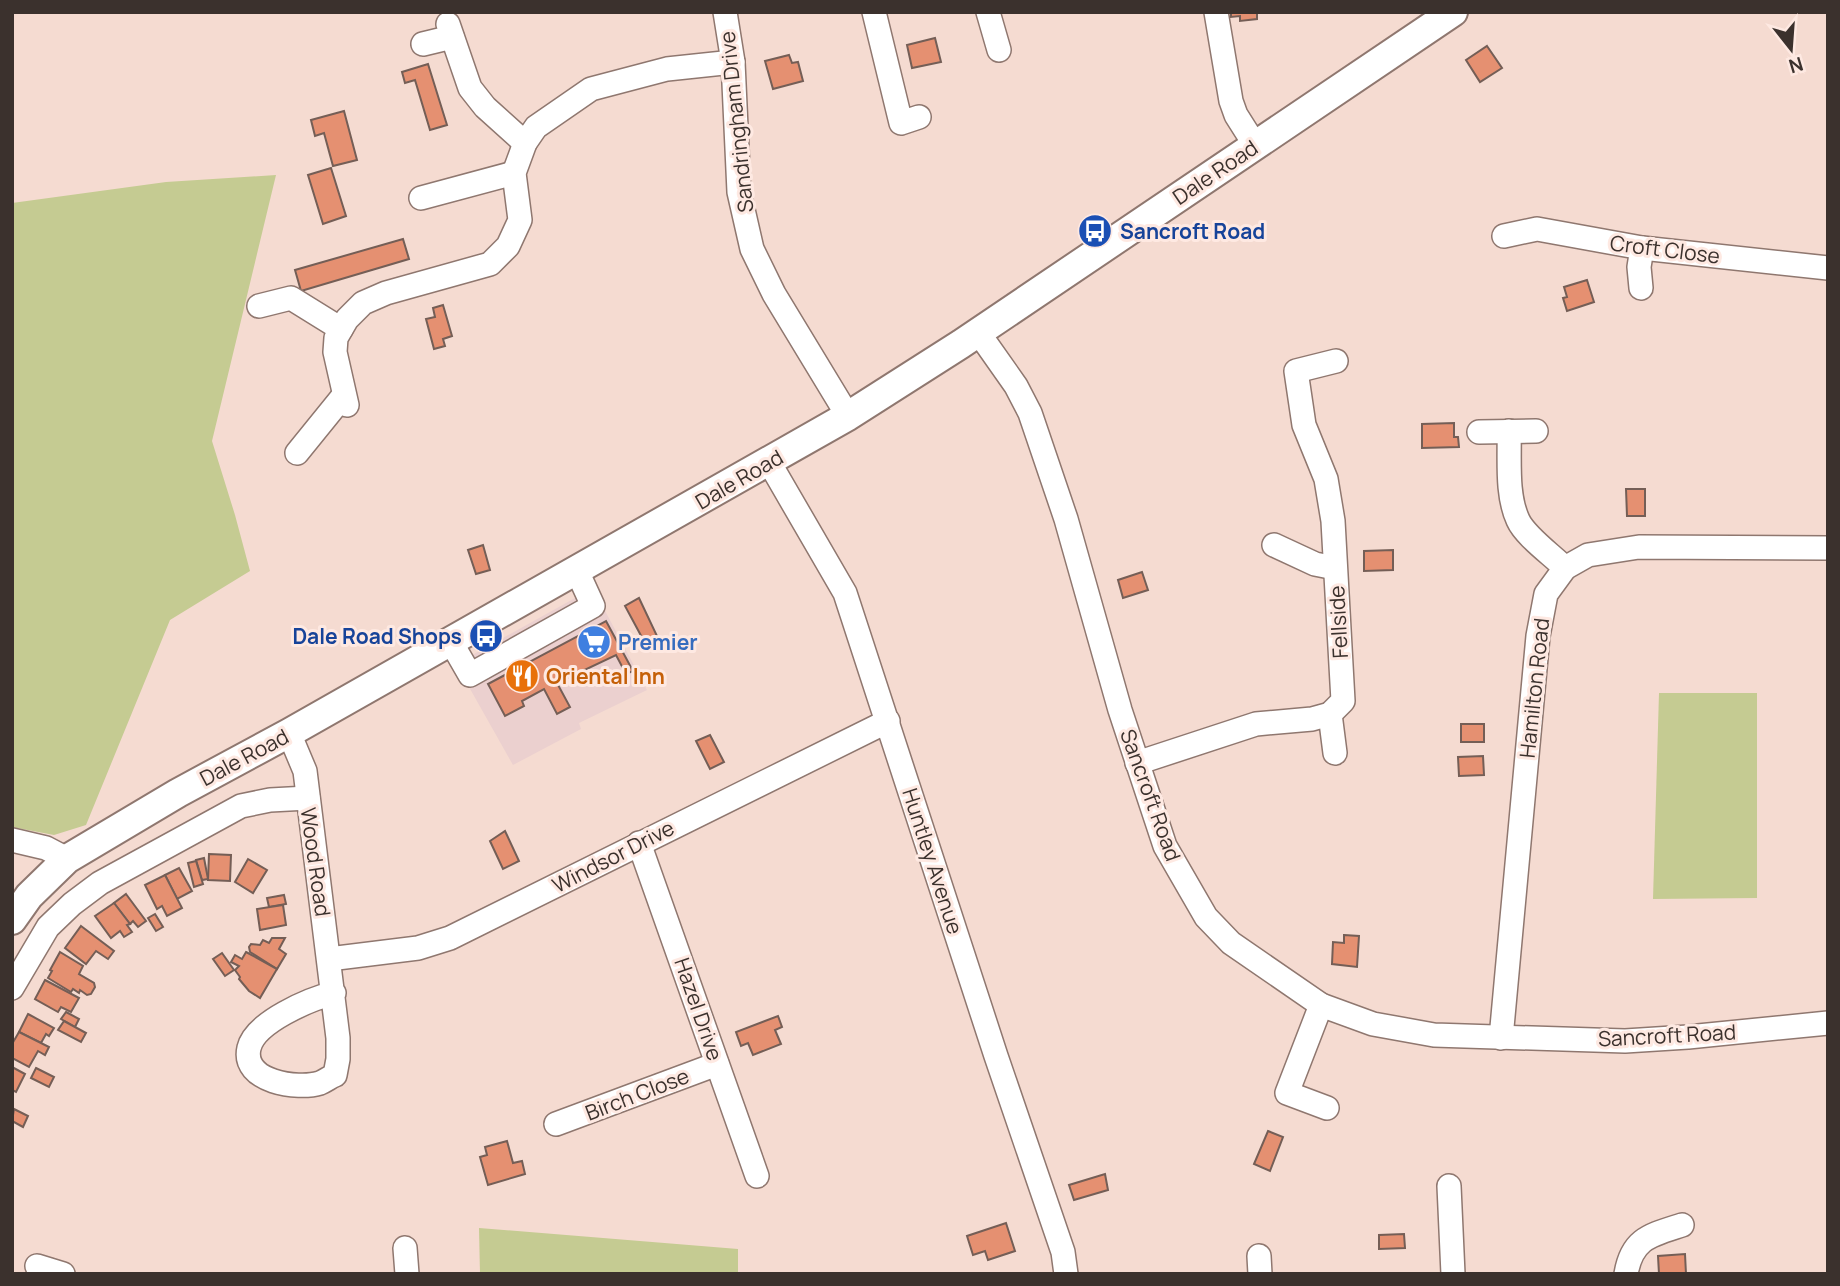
<svg xmlns="http://www.w3.org/2000/svg" width="1840" height="1286" viewBox="0 0 1840 1286" font-family="Manrope,sans-serif">
	<style>
		.commercial { fill: #ebd0cf }
		.green { fill: #c5cb92 }
		.building { fill: #e59071; stroke: #745e56; stroke-width: 2 }
		.lines { fill: none; stroke-linecap: round; stroke-linejoin: round }
		.minor-casing { stroke: #8f776f; stroke-width: 26 }
		.major-casing { stroke: #8f776f; stroke-width: 32 }
		.minor { stroke: #fff; stroke-width: 23 }
		.major { stroke: #fff; stroke-width: 28 }
		.labels { text-anchor: middle; dominant-baseline: central; stroke-width: 6; stroke-linejoin: round; paint-order: stroke }
		.street-label { font-size: 21px; fill: #3b312d; stroke: #fee9e2 }
		.transit-label { font-size: 21px; font-weight: bold; fill: #164399; stroke: #fee9e2; text-anchor: start }
		.shop-label { font-size: 21px; font-weight: bold; fill: #366cbe; stroke: #fee9e2; text-anchor: start }
		.food-label { font-size: 21px; font-weight: bold; fill: #c56008; stroke: #fee9e2; text-anchor: start }
	</style>
	<rect width="100%" height="100%" fill="#f5dbd1"/>
	<path class="commercial" d="M593,588L647,690L579,723L581,729L513,765L456,664Z"/>
	<g class="green">
		<path d="M276,175L212,441L235,515L250,571L170,620L86,825L54,835L12,827V203L166,182Z"/>
		<path d="M1659,693H1757V898L1653,899Z"/>
		<path d="M479,1228L738,1249V1274H480Z"/>
	</g>
	<g class="building">
		<path d="M1231,12H1257V19L1240,21V16L1231,17Z"/>
		<path d="M935,38L941,62L912,68L907,45Z"/>
		<path d="M1487,46L1502,68L1480,82L1466,60Z"/>
		<path d="M789,55L792,63L798,62L803,81L773,89L765,61Z"/>
		<path d="M428,64L447,125L430,130L415,80L405,83L402,72Z"/>
		<path d="M344,111L357,160L333,166L324,133L315,136L311,120Z"/>
		<path d="M331,168L346,216L323,224L308,175Z"/>
		<path d="M403,239L409,259L301,291L295,270Z"/>
		<path d="M1587,280L1594,302L1567,311L1563,298L1567,297L1564,287Z"/>
		<path d="M443,305L452,336L443,339L445,346L434,349L426,319L435,317L433,308Z"/>
		<path d="M1454,423V437H1458L1459,447L1422,448V424Z"/>
		<path d="M1626,489H1645V516H1627Z"/>
		<path d="M483,545L490,570L476,574L468,550Z"/>
		<path d="M1393,550V570L1364,571V551Z"/>
		<path d="M1142,572L1148,590L1123,598L1118,580Z"/>
		<path d="M639,598L657,636L645,643L625,606Z"/>
		<path d="M606,621L633,671L626,674L616,655L557,683L570,707L557,714L544,689L522,701L524,706L505,716L488,684Z"/>
		<rect x="1461" y="724" width="23" height="18"/>
		<path d="M710,735L724,762L710,769L696,741Z"/>
		<path d="M1483,756L1484,775L1459,776L1458,757Z"/>
		<path d="M505,831L519,861L503,869L490,841Z"/>
		<path d="M209,854L231,855L230,881L208,880Z"/>
		<path d="M204,858L208,879L202,880L196,860Z"/>
		<path d="M248,859L267,870L253,893L235,882Z"/>
		<path d="M196,861L203,884L194,887L188,863Z"/>
		<path d="M179,868L192,891L177,899L165,875Z"/>
		<path d="M165,875L182,908L167,916L162,906L157,909L145,885Z"/>
		<path d="M126,894L146,921L138,927L133,921L130,924L114,903Z"/>
		<path d="M284,895L286,904L269,907L267,898Z"/>
		<path d="M114,903L130,924L127,925L132,932L124,937L120,931L111,938L95,916Z"/>
		<path d="M283,905L286,925L260,930L257,909Z"/>
		<path d="M155,914L163,927L156,931L148,918Z"/>
		<path d="M81,926L114,951L108,959L96,951L86,964L65,948Z"/>
		<path d="M1344,935L1359,936L1357,967L1332,964L1333,942L1344,943Z"/>
		<path d="M272,938H285L279,949L286,954L277,969L250,952L249,947L251,944L260,945L263,940L269,943Z"/>
		<path d="M60,952L83,966L79,974L94,983L95,987L91,994L87,995L80,990L79,993L73,989L71,992L48,978L52,971L50,970Z"/>
		<path d="M246,952L277,969L260,998L249,991L239,979L240,977L235,970L239,966L231,962L235,955L242,959Z"/>
		<path d="M222,953L234,970L225,976L213,959Z"/>
		<path d="M45,980L79,998L71,1012L61,1007L58,1012L35,999Z"/>
		<path d="M66,1012L79,1019L75,1027L61,1019Z"/>
		<path d="M28,1014L54,1028L49,1036L46,1034L41,1043L19,1032Z"/>
		<path d="M778,1016L782,1027L775,1030L781,1044L753,1055L748,1043L741,1046L736,1032Z"/>
		<path d="M64,1021L86,1033L81,1042L58,1030Z"/>
		<path d="M19,1032L49,1047L45,1055L38,1051L29,1067L12,1058V1044Z"/>
		<path d="M12,1067L25,1074L16,1092L12,1090Z"/>
		<path d="M36,1068L54,1077L49,1087L31,1078Z"/>
		<path d="M14,1109L28,1116L23,1127L12,1121Z"/>
		<path d="M1268,1131L1283,1137L1270,1171L1254,1164Z"/>
		<path d="M507,1141L513,1163L522,1161L525,1174L488,1185L480,1157L487,1155L485,1147Z"/>
		<path d="M1105,1174L1108,1190L1074,1200L1069,1185Z"/>
		<path d="M1006,1223L1015,1251L988,1260L985,1251L973,1255L967,1236Z"/>
		<path d="M1404,1234L1405,1248L1379,1249V1235Z"/>
		<path d="M1685,1254L1686,1274H1659L1658,1256Z"/>
	</g>
	<g class="lines">
		<g class="minor-casing">
			<g id="minor">
				<path d="M725,12L733,62L739,192L752,249L774,294L848,416"/>
				<path d="M874,12L901,123L919,117"/>
				<path d="M988,12L999,50"/>
				<path d="M1216,12L1231,101L1236,115L1255,145"/>
				<path d="M448,24L470,88L485,107L525,143"/>
				<path d="M423,44L452,37"/>
				<path d="M421,198L514,173"/>
				<path d="M1504,236L1537,229L1642,248L1828,268"/>
				<path d="M1641,288L1639,267L1642,248"/>
				<path d="M259,306L291,298L341,329"/>
				<path d="M978,332L1016,386L1030,413L1066,519L1120,710L1165,846L1206,917L1231,943L1321,1005L1373,1024L1434,1035L1625,1041L1688,1037L1828,1023"/>
				<path d="M347,405L335,352L336,338L347,319L363,303L386,293L490,264L508,246L520,220L514,173L525,143L536,127L591,89L667,69L733,62"/>
				<path d="M1509,431C1510,459 1506,494 1518,520C1525,536 1552,555 1565,568"/>
				<path d="M1479,432L1536,431"/>
				<path d="M297,453L344,395"/>
				<path d="M769,462L845,593L996,1056L1063,1252L1066,1274"/>
				<path d="M1274,545L1315,564L1335,568"/>
				<path d="M451,642L470,675L593,606L577,571"/>
				<path d="M1330,714L1335,753"/>
				<path d="M289,733L305,771L338,1038V1059L335,1075C330,1077 325,1081 320,1083C298,1090 241,1082 249,1048C255,1022 310,999 334,993"/>
				<path d="M1137,763L1256,724L1312,719L1330,714L1343,701L1333,521L1326,479L1304,425L1296,371L1336,361"/>
				<path d="M12,840L46,848L67,859"/>
				<path d="M639,843L757,1176"/>
				<path d="M329,959L418,948L450,938L888,721"/>
				<path d="M12,988L48,927L72,904L100,883L241,806L270,800L308,798"/>
				<path d="M1321,1005L1287,1093L1327,1108"/>
				<path d="M1501,1038L1538,636L1546,594L1565,568L1588,555L1639,547L1828,548"/>
				<path d="M556,1124L717,1064"/>
				<path d="M1449,1186L1453,1274"/>
				<path d="M405,1248L407,1274"/>
				<path d="M1259,1256L1260,1274"/>
				<path d="M37,1266L63,1274"/>
				<path d="M1626,1274C1632,1238 1651,1235 1682,1225"/>
			</g>
		</g>
		<g class="major-casing">
			<path id="major" d="M12,920L29,896L67,859L178,793L289,733L848,416L961,344L1453,12"/>
		</g>
		<use href="#minor" class="minor"/>
		<use href="#major" class="major"/>
	</g>
	<defs>
		<g id="bus-disc" transform="scale(1.75)"><circle r="9.5" fill="#1a4fb4" stroke="#fee9e2"/><path d="M-5-6H5V4H4V6H2V4H-2V6H-4V4H-5ZM-3.5-4V0h7V-4ZM-3.5 1.2v1.5H-2V1.2ZM2 1.2v1.5H3.5V1.2Z" fill="#fff"/></g>
		<g id="supermarket-disc" transform="scale(1.75)"><circle r="9.5" fill="#3f7fe0" stroke="#fee9e2"/><path d="M-6-5.5h2.5l.6 2H6L4.5 2H-2.5L-4.4-4H-6ZM-1.5 3.2a1.3 1.3 0 1 0 .1 0ZM3 3.2a1.3 1.3 0 1 0 .1 0Z" fill="#fff"/></g>
		<g id="restaurant-disc" transform="scale(1.75)"><circle r="9.5" fill="#e8710a" stroke="#fee9e2"/><path d="M-5-6h1v4h1v-4h1v4h1v-4h1v5L-1.5 .5V6h-2V.5L-5-1ZM5-6V6H3V1.5H1.5Q1.5-4 5-6Z" fill="#fff"/></g>
	</defs>
	<g fill-rule="evenodd">
		<use href="#bus-disc" x="1095" y="231"/>
		<use href="#bus-disc" x="486" y="636"/>
		<use href="#supermarket-disc" x="594" y="642"/>
		<use href="#restaurant-disc" x="522" y="676"/>
	</g>
	<g class="labels">
		<g class="street-label">
			<text transform="translate(736 122) rotate(-96)">Sandringham Drive</text>
			<text transform="translate(1215 172) rotate(-34)">Dale Road</text>
			<text transform="translate(1665 249) rotate(7)">Croft Close</text>
			<text transform="translate(739 479) rotate(-30)">Dale Road</text>
			<text transform="translate(1338 622) rotate(-93)">Fellside</text>
			<text transform="translate(1534 688) rotate(-84)">Hamilton Road</text>
			<text transform="translate(244 757) rotate(-28)">Dale Road</text>
			<text transform="translate(1151 795) rotate(70)">Sancroft Road</text>
			<text transform="translate(613 856) rotate(-27)">Windsor Drive</text>
			<text transform="translate(933 861) rotate(72)">Huntley Avenue</text>
			<text transform="translate(316 862) rotate(82)">Wood Road</text>
			<text transform="translate(699 1009) rotate(71)">Hazel Drive</text>
			<text transform="translate(1667 1035) rotate(-3)">Sancroft Road</text>
			<text transform="translate(637 1094) rotate(-21)">Birch Close</text>
		</g>
		<g class="transit-label">
			<text x="1120" y="231">Sancroft Road</text>
			<text x="462" y="636" text-anchor="end">Dale Road Shops</text>
		</g>
		<g class="shop-label">
			<text x="618" y="642">Premier</text>
		</g>
		<g class="food-label">
			<text x="546" y="676">Oriental Inn</text>
		</g>
	</g>
	<rect width="1840" height="1286" fill="none" stroke="#3b312d" stroke-width="28"/>
	<g transform="translate(1791 49) rotate(163)" stroke="#fee9e2" stroke-width="5" paint-order="stroke">
	<path d="M0-5L12 26L0 18L-12 26Z" fill="#3b312d"/>
	<text y="-10" font-size="19" font-weight="bold" text-anchor="middle" fill="#3b312d">N</text>
	</g>
</svg>
